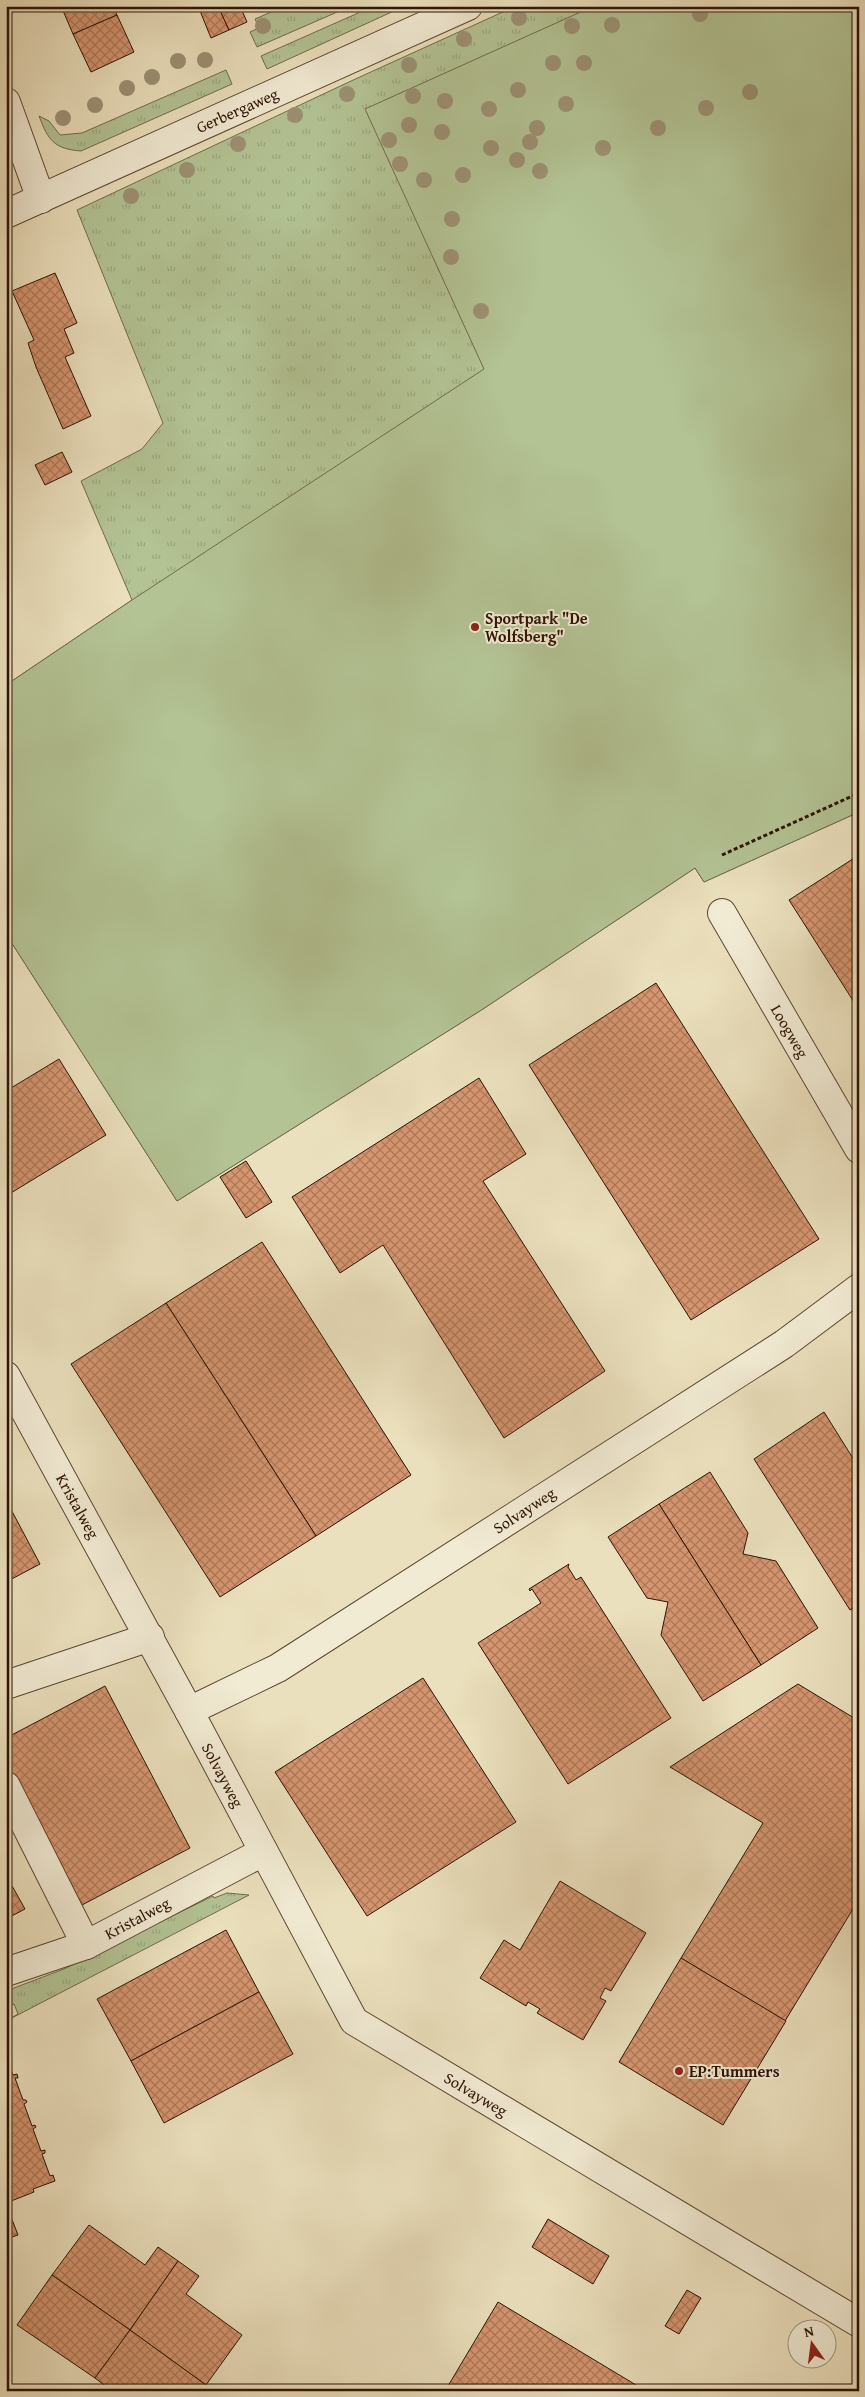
<svg xmlns="http://www.w3.org/2000/svg" width="865" height="2397" viewBox="0 0 865 2397" font-family="'Gentium Book Plus',serif">
	<style>
		.grass { fill: url(#grass-tufts); stroke: #706b4c }
		.pitch { fill: #b3c394; stroke: #706b4c }
		.building { fill: url(#building-cross-hatch); stroke: #2d1304 }
		.lines { fill: none; stroke-linecap: round; stroke-linejoin: round }
		.minor-casing { stroke: #5c4632; stroke-width: 30 }
		.path { stroke: #2d1304; stroke-width: 3; stroke-dasharray: 4 2.5; stroke-linecap: butt }
		.minor { stroke: #f2ebd4; stroke-width: 28 }
		.tree { fill: #9c9173 }
		.poi-dot { fill: #8f2418; stroke: #f2ebd4; stroke-width: 2 }
		.labels { text-anchor: middle; dominant-baseline: central; stroke-width: 4; stroke-linejoin: round; paint-order: stroke }
		.street-label { font-size: 16px; fill: #2d1304; stroke: #f2ebd4 }
		.poi-label { font-size: 16px; font-weight: bold; fill: #2d1304; stroke: #f2ebd4; text-anchor: start }
	</style>
	<defs>
		<pattern id="grass-tufts" width="24" height="20" patternUnits="userSpaceOnUse" patternTransform="scale(1.25)"><rect width="24" height="20" fill="#b3c394"/><path d="M3 7l-1-3M5 7V3M7 7l1-3M15 17l-1-3M17 17v-4M19 17l1-3" fill="none" stroke="#9aa77e"/></pattern>
		<pattern id="building-cross-hatch" width="8" height="8" patternUnits="userSpaceOnUse" patternTransform="scale(1.25)"><rect width="8" height="8" fill="#d5956f"/><path d="M0 0l8 8M0 8l8-8" fill="none" stroke="#ad7859"/></pattern>
	</defs>
	<rect width="100%" height="100%" fill="#ebe0bd"/>
	<filter id="stains"><feTurbulence type="fractalNoise" baseFrequency=".004" numOctaves="4"/><feColorMatrix values="0 0 0 0 .2 0 0 0 0 .09 0 0 0 0 .02 0 0 0 .5 -.17"/></filter>
	<radialGradient id="worn" r=".72"><stop offset=".6" stop-color="#630" stop-opacity="0"/><stop offset="1" stop-color="#630" stop-opacity=".3"/></radialGradient>
	<g class="grass">
		<path d="M285,6H351L257,47L250,32L259,28L255,19Z"/>
		<path d="M374,6H394L396,10L267,69L261,56Z"/>
		<path d="M516,6H859V812L704,882L695,868L483,1009L177,1201L6,934V685L132,600L81,481L142,449L163,423L77,210L351,81Z"/>
		<path d="M226,70L232,84L81,151C54,149 48,140 39,116L49,121L60,135L82,133Z"/>
		<path d="M227,1893L249,1895L6,2021L18,2014L14,2004L6,2007V1991L64,1969L213,1896L214,1898Z"/>
	</g>
	<path class="pitch" d="M594,6H859V812L704,882L695,868L483,1009L177,1201L6,934V685L132,600L484,369L365,109Z"/>
	<g class="building">
		<path d="M61,6H113L117,15L73,34Z"/>
		<path d="M198,6H218L229,30L211,38Z"/>
		<path d="M218,6H240L247,22L229,30Z"/>
		<path d="M117,15L134,52L91,72L73,34Z"/>
		<path d="M55,273L77,323L64,329L74,353L65,357L91,416L63,429L36,367L28,343L34,340L12,291Z"/>
		<path d="M62,452L72,472L45,485L35,465Z"/>
		<path d="M859,855V1010L789,900Z"/>
		<path d="M656,983L819,1239L691,1320L529,1065Z"/>
		<path d="M59,1059L106,1135L6,1196V1091Z"/>
		<path d="M479,1078L526,1154L483,1181L605,1371L504,1438L383,1245L340,1273L292,1197Z"/>
		<path d="M246,1161L272,1202L246,1218L220,1177Z"/>
		<path d="M262,1242L411,1475L316,1536L166,1303Z"/>
		<path d="M166,1303L316,1536L220,1597L71,1364Z"/>
		<path d="M824,1412L859,1468V1604L850,1610L754,1459Z"/>
		<path d="M710,1472L748,1533L743,1554L776,1561L818,1628L761,1665L659,1504Z"/>
		<path d="M6,1500L40,1564L6,1582Z"/>
		<path d="M659,1504L761,1665L703,1701L661,1635L668,1602L647,1598L608,1537Z"/>
		<path d="M569,1564L568,1567L576,1580L581,1577L671,1718L568,1784L478,1643L541,1603L532,1589L530,1591L529,1589Z"/>
		<path d="M423,1678L516,1822L367,1916L275,1772Z"/>
		<path d="M798,1684L859,1721V1899L785,2021L681,1958L763,1823L670,1767Z"/>
		<path d="M105,1686L190,1848L82,1905L6,1761V1738Z"/>
		<path d="M6,1875L25,1909L6,1919Z"/>
		<path d="M560,1881L646,1933L611,1991L605,1988L600,1998L606,2001L583,2040L537,2013L540,2009L528,2002L526,2006L480,1978L504,1940L520,1950Z"/>
		<path d="M226,1930L259,1992L131,2061L97,1999Z"/>
		<path d="M681,1958L786,2021L723,2125L619,2062Z"/>
		<path d="M259,1992L293,2054L164,2123L131,2061Z"/>
		<path d="M6,2055L13,2075L17,2074L18,2078H15L23,2100H26L27,2102L24,2104L32,2126L35,2125L36,2127L33,2129L41,2151L45,2150V2153L42,2154L50,2176L53,2175L55,2181L33,2189L34,2192L6,2203Z"/>
		<path d="M6,2204L18,2235L6,2239Z"/>
		<path d="M548,2219L609,2256L593,2284L532,2247Z"/>
		<path d="M89,2225L145,2265L158,2247L178,2261L130,2330L52,2275Z"/>
		<path d="M178,2261L199,2276L186,2294L242,2335L206,2385L130,2330Z"/>
		<path d="M52,2275L130,2330L95,2378L17,2325Z"/>
		<path d="M687,2290L701,2298L679,2334L665,2326Z"/>
		<path d="M498,2302L646,2391H445Z"/>
		<path d="M130,2330L206,2385L202,2391H112L95,2378Z"/>
	</g>
	<g class="lines">
		<g class="minor-casing">
			<g id="minor">
				<path d="M6,102L41,199"/>
				<path d="M6,214L468,6"/>
				<path d="M722,913L859,1149"/>
				<path d="M859,1288L784,1344L278,1668L189,1711L354,2021L859,2323"/>
				<path d="M6,1376L189,1711"/>
				<path d="M6,1685L150,1637"/>
				<path d="M6,1786L86,1945"/>
				<path d="M6,1972L86,1945L263,1852"/>
			</g>
		</g>
		<path class="path" d="M722,855L859,793"/>
		<use href="#minor" class="minor"/>
	</g>
	<g class="tree">
		<circle cx="700" cy="14" r="8"/>
		<circle cx="519" cy="18" r="8"/>
		<circle cx="612" cy="25" r="8"/>
		<circle cx="263" cy="26" r="8"/>
		<circle cx="572" cy="26" r="8"/>
		<circle cx="464" cy="39" r="8"/>
		<circle cx="205" cy="60" r="8"/>
		<circle cx="178" cy="61" r="8"/>
		<circle cx="553" cy="63" r="8"/>
		<circle cx="584" cy="63" r="8"/>
		<circle cx="409" cy="65" r="8"/>
		<circle cx="152" cy="77" r="8"/>
		<circle cx="127" cy="88" r="8"/>
		<circle cx="518" cy="90" r="8"/>
		<circle cx="750" cy="92" r="8"/>
		<circle cx="347" cy="94" r="8"/>
		<circle cx="413" cy="96" r="8"/>
		<circle cx="445" cy="101" r="8"/>
		<circle cx="566" cy="104" r="8"/>
		<circle cx="95" cy="105" r="8"/>
		<circle cx="706" cy="108" r="8"/>
		<circle cx="489" cy="109" r="8"/>
		<circle cx="295" cy="115" r="8"/>
		<circle cx="63" cy="118" r="8"/>
		<circle cx="409" cy="125" r="8"/>
		<circle cx="537" cy="128" r="8"/>
		<circle cx="658" cy="128" r="8"/>
		<circle cx="442" cy="132" r="8"/>
		<circle cx="389" cy="140" r="8"/>
		<circle cx="530" cy="142" r="8"/>
		<circle cx="238" cy="144" r="8"/>
		<circle cx="491" cy="148" r="8"/>
		<circle cx="603" cy="148" r="8"/>
		<circle cx="517" cy="160" r="8"/>
		<circle cx="400" cy="164" r="8"/>
		<circle cx="187" cy="170" r="8"/>
		<circle cx="540" cy="171" r="8"/>
		<circle cx="463" cy="175" r="8"/>
		<circle cx="424" cy="180" r="8"/>
		<circle cx="131" cy="196" r="8"/>
		<circle cx="452" cy="219" r="8"/>
		<circle cx="451" cy="257" r="8"/>
		<circle cx="481" cy="311" r="8"/>
	</g>
	<g class="poi-dot">
		<circle cx="475" cy="627" r="5"/>
		<circle cx="679" cy="2071" r="5"/>
	</g>
	<g class="labels">
		<g class="street-label">
			<text transform="translate(237 110) rotate(-24)">Gerbergaweg</text>
			<text transform="translate(790 1031) rotate(60)">Loogweg</text>
			<text transform="translate(78 1506) rotate(61)">Kristalweg</text>
			<text transform="translate(524 1510) rotate(-33)">Solvayweg</text>
			<text transform="translate(223 1775) rotate(62)">Solvayweg</text>
			<text transform="translate(137 1918) rotate(-28)">Kristalweg</text>
			<text transform="translate(476 2094) rotate(31)">Solvayweg</text>
		</g>
		<g class="poi-label">
			<text x="485" y="618">Sportpark "De<tspan x="485" dy="18">Wolfsberg"</tspan></text>
			<text x="689" y="2071">EP:Tummers</text>
		</g>
	</g>
	<rect width="865" height="2397" fill="none" stroke="#ebe0bd" stroke-width="25"/>
	<rect x="8" y="8" width="850" height="2382" fill="none" stroke="#2d1304" stroke-width="2.5"/>
	<rect x="12" y="12" width="840" height="2372" fill="none" stroke="#2d1304"/>
	<g transform="translate(812 2344) rotate(346)"><circle r="24" fill="#f2ebd4" stroke="#a39581"/>
	<path d="M0-4L9 19L0 12L-9 19Z" fill="#8f2418"/>
	<text y="-8" font-size="14" font-weight="bold" text-anchor="middle" fill="#2d1304">N</text>
	</g>
	<rect width="100%" height="100%" filter="url(#stains)"/>
	<rect width="100%" height="100%" fill="url(#worn)"/>
</svg>
